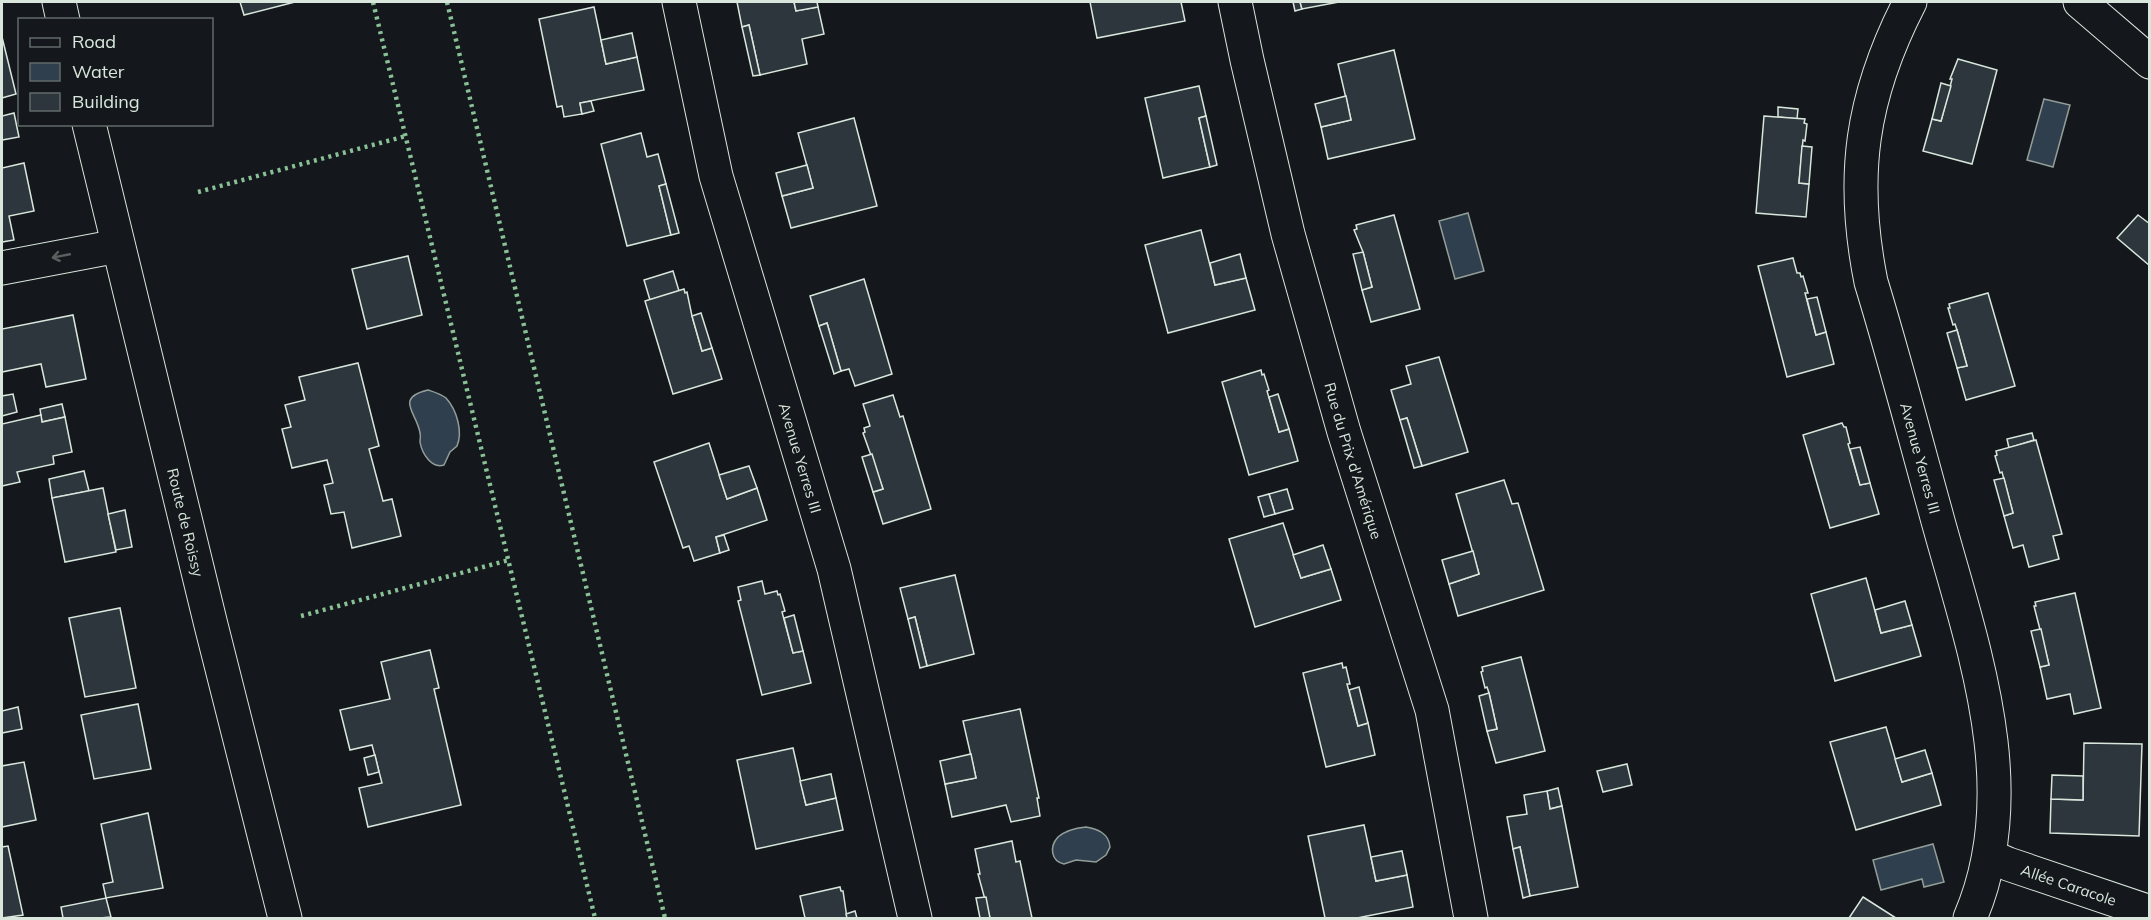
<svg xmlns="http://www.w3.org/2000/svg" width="2151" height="920" viewBox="0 0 2151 920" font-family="Mulish,sans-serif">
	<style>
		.water { fill: #2f3f4d; stroke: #939e99; stroke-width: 1.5 }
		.building { fill: #2c363c; stroke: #d8e6dc; stroke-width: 1.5 }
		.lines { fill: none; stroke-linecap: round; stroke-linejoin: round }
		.minor-casing { stroke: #d8e6dc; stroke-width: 35 }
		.secondary-casing { stroke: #d8e6dc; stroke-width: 35 }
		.minor { stroke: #14181c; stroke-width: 33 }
		.secondary { stroke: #14181c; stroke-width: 33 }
		.hedge { stroke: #8ac095; stroke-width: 4.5; stroke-dasharray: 3 4.5; stroke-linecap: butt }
		.oneway { stroke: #59605f }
		.labels { text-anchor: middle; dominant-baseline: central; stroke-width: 4.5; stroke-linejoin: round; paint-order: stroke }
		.street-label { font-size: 15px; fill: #d8e6dc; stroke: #14181c }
	</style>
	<rect width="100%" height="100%" fill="#14181c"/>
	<g class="water">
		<path d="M2044,99L2070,105L2053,167L2027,160Z"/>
		<path d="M1468,213L1484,271L1455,279L1439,221Z"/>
		<path d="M428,390C434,392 441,394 446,398C457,410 463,432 457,446L450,452L444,465C432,469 422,454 420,442C420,439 421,436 420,433C417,413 394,398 428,390Z"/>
		<path d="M1086,827C1097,829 1109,833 1110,847L1106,855L1096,862L1076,860L1064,864C1051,861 1049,847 1058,837C1066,830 1076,828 1086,827Z"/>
		<path d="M1933,844L1944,882L1924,887L1922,879L1881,890L1873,860Z"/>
	</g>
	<g class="building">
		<path d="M240,2H295L244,15Z"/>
		<path d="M737,2H794L796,11L818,7L824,34L802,39L807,64L760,75L749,25L742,27Z"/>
		<path d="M794,2H817L818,7L796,11Z"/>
		<path d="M1090,2H1181L1185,21L1097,38Z"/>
		<path d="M1293,2H1300L1302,9L1295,11Z"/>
		<path d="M1300,2H1339L1302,9Z"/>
		<path d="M594,7L606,64L637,57L644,90L580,103L582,114L564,117L562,106L557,107L539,19Z"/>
		<path d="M749,25L760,75L753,76L742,27Z"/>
		<path d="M632,33L637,57L606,64L601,40Z"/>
		<path d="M2,37L16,94L2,98Z"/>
		<path d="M1394,50L1415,139L1328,159L1321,127L1351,120L1338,64Z"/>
		<path d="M1958,59L1997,70L1972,164L1923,151L1932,119L1941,121L1952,79H1950Z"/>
		<path d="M1941,83L1951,86L1941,121L1932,119Z"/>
		<path d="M1199,86L1206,116L1199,118L1210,167L1163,178L1145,98Z"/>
		<path d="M1346,96L1351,120L1321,127L1315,104Z"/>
		<path d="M591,101L594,111L582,114L580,103Z"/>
		<path d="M1778,107L1798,109L1797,119L1778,117Z"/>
		<path d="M14,113L19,137L2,140V116Z"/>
		<path d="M1206,116L1217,165L1210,167L1199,118Z"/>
		<path d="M1764,116L1805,119L1804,123L1807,124L1805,141L1803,140L1799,183L1809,184L1806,217L1756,213Z"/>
		<path d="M854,118L877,206L791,228L782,196L813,188L798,133Z"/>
		<path d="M641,133L647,157L658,154L666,184L659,186L671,235L627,246L601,144Z"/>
		<path d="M1802,146L1812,147L1809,184L1799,183Z"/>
		<path d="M24,163L34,211L9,216L14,240L2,242V168Z"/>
		<path d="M807,165L813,188L782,196L776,173Z"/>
		<path d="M666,184L679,233L671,235L659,186Z"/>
		<path d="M1394,215L1420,309L1371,322L1362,290L1372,287L1363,252L1354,230L1357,229L1356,225Z"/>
		<path d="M2138,215L2150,224V266L2117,238Z"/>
		<path d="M1201,230L1215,285L1246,278L1255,310L1168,333L1145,245Z"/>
		<path d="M1363,252L1372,287L1362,290L1353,254Z"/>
		<path d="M1240,254L1246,278L1215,285L1210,263Z"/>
		<path d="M408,256L422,315L367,329L352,269Z"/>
		<path d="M1793,258L1797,273H1800L1801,277L1803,276L1808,293H1805L1816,335L1826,332L1834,364L1787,377L1758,266Z"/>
		<path d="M673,271L679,291L650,300L644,280Z"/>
		<path d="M864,279L892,374L855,386L849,369L841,371L827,323L819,326L810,296Z"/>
		<path d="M684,289L685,293L687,292L692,316L702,351L712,348L722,379L673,394L645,301Z"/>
		<path d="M1988,293L2015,386L1966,400L1957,368L1967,366L1957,330L1955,324L1953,325L1948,308H1950L1949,304Z"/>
		<path d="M1817,297L1826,332L1816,335L1807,299Z"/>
		<path d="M701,313L712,348L702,351L692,316Z"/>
		<path d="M73,315L86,379L46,387L41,364L2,372V329Z"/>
		<path d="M827,323L841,371L834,374L819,326Z"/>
		<path d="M1957,330L1967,366L1957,368L1947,333Z"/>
		<path d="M1439,357L1468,452L1422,466L1407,418L1400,420L1391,390L1411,384L1406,366Z"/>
		<path d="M358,363L379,446L369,449L383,501L392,499L401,536L352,548L344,512L331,514L324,485L333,483L327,460L292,468L282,429L291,427L285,405L305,400L299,377Z"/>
		<path d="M1261,370L1262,375L1264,374L1269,390L1267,391L1279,432L1289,429L1298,461L1249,475L1222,382Z"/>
		<path d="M13,394L17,412L2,416V396Z"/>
		<path d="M1278,394L1289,429L1279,432L1269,397Z"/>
		<path d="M893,395L900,417L903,416L931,509L883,524L873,492L883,489L863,433L865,432L864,428L870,426L863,404Z"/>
		<path d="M62,404L65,417L42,422L40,409Z"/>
		<path d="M41,415L42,422L65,417L72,452L53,456L54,464L17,472L20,482L2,486V424Z"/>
		<path d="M1407,418L1422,466L1414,468L1400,420Z"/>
		<path d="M1842,423L1844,427H1846L1850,443L1848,444L1860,485L1870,483L1879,514L1830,528L1803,435Z"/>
		<path d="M2032,433L2034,440L2009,448L2007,439Z"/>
		<path d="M2036,440L2062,534L2053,536L2059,559L2029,567L2023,545L2013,548L2004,516L2013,513L2002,472L2000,473L1995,456L1997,455L1996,451Z"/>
		<path d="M709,443L727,499L757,488L767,520L716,537L720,553L694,561L689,546L683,548L654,462Z"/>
		<path d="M1860,447L1870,483L1860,485L1850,449Z"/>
		<path d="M872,454L883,489L873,492L862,457Z"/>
		<path d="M749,466L757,488L727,499L719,475Z"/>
		<path d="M84,471L89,491L52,498L49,479Z"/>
		<path d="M2004,478L2013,513L2004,516L1994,480Z"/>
		<path d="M1504,480L1512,504L1518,503L1544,590L1458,616L1449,584L1479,574L1456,494Z"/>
		<path d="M103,488L116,552L65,562L52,498Z"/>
		<path d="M1287,489L1293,509L1275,514L1269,494Z"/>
		<path d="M1269,494L1275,514L1264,517L1258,497Z"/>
		<path d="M125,510L132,547L116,550L108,514Z"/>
		<path d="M1283,523L1301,578L1331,569L1341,600L1255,627L1229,539Z"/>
		<path d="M724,535L729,550L720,553L716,537Z"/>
		<path d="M1323,545L1331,569L1301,578L1293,555Z"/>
		<path d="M1473,551L1479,574L1449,584L1442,560Z"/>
		<path d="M955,575L974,654L927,666L915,617L908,619L900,588Z"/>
		<path d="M1866,578L1881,633L1912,625L1921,656L1835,681L1811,594Z"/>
		<path d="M762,581L765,594L777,591L778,595L780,594L785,611L782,612L793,653L803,651L811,683L762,695L738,601L741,600L738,587Z"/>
		<path d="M2075,593L2101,708L2074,714L2070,694L2047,699L2040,667L2049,665L2034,606H2036L2035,602Z"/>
		<path d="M1905,601L1912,625L1881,633L1875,610Z"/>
		<path d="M120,608L136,688L85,697L69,618Z"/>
		<path d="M794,615L803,651L793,653L784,618Z"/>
		<path d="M915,617L927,666L920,668L908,619Z"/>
		<path d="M2041,629L2049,665L2040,667L2031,631Z"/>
		<path d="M430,650L439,688L434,689L461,805L368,827L359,788L382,783L372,745L350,750L340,710L390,699L381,662Z"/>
		<path d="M1521,657L1545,751L1496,763L1487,731L1497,729L1489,693L1487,687L1485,688L1481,672L1483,671L1482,667Z"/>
		<path d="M1342,663L1343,668L1346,667L1350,684H1347L1358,726L1368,723L1375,755L1326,767L1303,673Z"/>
		<path d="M1359,687L1368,723L1358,726L1349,690Z"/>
		<path d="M1489,693L1497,729L1487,731L1479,696Z"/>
		<path d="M138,704L151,769L94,779L81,715Z"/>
		<path d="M18,707L22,729L2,733V711Z"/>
		<path d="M1020,709L1039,798H1037L1040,816L1011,822L1006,805L952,817L945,784L976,778L963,721Z"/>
		<path d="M1886,727L1902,782L1932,773L1941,805L1856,830L1830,742Z"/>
		<path d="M2084,743L2142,744L2139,836L2050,833L2051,799L2083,800Z"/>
		<path d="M793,748L806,805L836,798L843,830L756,849L737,760Z"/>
		<path d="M1925,750L1932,773L1902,782L1895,759Z"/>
		<path d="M971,754L976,778L945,784L940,761Z"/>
		<path d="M375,755L379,772L368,775L364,758Z"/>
		<path d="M24,762L36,820L2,827V766Z"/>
		<path d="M1627,764L1632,785L1603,792L1597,771Z"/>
		<path d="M831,774L836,798L806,805L800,781Z"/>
		<path d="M2052,775L2083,776V800L2051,799Z"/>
		<path d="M1558,788L1562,806L1550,809L1547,791Z"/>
		<path d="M1547,791L1550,809L1562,806L1578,887L1530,896L1520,847L1513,849L1507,817L1527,814L1524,795Z"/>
		<path d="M148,813L163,888L106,898L103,884L113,882L101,824Z"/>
		<path d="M1364,825L1376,881L1407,875L1413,907L1357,918H1325L1308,836Z"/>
		<path d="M1012,841L1016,862L1020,861L1032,918H990L978,874H980L975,849Z"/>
		<path d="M8,846L23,915L2,918V847Z"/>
		<path d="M1520,847L1530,896L1523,898L1513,849Z"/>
		<path d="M1402,851L1407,875L1376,881L1371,857Z"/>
		<path d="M840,887L841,891H843L847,918H805L800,896Z"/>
		<path d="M986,897L990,918H980L976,898Z"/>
		<path d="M1863,897L1896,918H1849Z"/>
		<path d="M106,898L111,917L100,918H63L61,907Z"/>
		<path d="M855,911L857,918H847L846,914Z"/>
	</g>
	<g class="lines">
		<g class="minor-casing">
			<g id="minor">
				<path id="s1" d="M679,2L716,176L834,569L915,918"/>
				<path id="s2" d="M1235,2L1247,60L1288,234L1344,432L1432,710L1471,918"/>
				<path id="s3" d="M1910,2C1861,97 1850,177 1871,282C1894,357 1914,434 1935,510C1970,640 2027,786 1970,918"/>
				<path d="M2080,2L2150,62"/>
				<path d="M2,268L118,246"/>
				<path id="s4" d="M1990,856L2008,864L2150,912"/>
			</g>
		</g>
		<g class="secondary-casing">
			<g id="secondary">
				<path d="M59,2L63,20"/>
				<path id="s5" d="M89,124L211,625L285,918"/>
			</g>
		</g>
		<use href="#minor" class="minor"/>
		<use href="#secondary" class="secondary"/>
		<g class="hedge">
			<path d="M373,2L595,918"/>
			<path d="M447,2L665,918"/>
			<path d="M198,192L406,136"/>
			<path d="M301,616L509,560"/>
		</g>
	</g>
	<defs><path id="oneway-shaft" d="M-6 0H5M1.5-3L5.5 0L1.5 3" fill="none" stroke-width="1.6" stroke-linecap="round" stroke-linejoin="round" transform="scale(1.5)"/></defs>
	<use class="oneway" href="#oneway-shaft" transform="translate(61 256) rotate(169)"/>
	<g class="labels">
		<g class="street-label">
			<text stroke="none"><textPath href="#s1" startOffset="472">Avenue Yerres III</textPath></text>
			<text stroke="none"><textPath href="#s3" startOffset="472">Avenue Yerres III</textPath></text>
			<text stroke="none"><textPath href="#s2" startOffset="474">Rue du Prix d'Amérique</textPath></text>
			<text stroke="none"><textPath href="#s5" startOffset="410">Route de Roissy</textPath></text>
			<text stroke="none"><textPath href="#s4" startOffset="84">Allée Caracole</textPath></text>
		</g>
	</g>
	<rect width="2151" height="920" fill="none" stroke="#d8e6dc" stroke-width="6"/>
	<rect x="18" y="18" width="195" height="108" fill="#14181c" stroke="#626a69" stroke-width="1.5"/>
	<rect x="30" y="38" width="30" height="9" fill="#14181c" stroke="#626a69" stroke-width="1.5"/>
	<text x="72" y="48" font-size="18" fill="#d8e6dc">Road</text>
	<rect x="30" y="63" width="30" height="18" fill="#2f3f4d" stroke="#626a69" stroke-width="1.5"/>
	<text x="72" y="78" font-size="18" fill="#d8e6dc">Water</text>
	<rect x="30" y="93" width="30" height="18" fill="#2c363c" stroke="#626a69" stroke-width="1.5"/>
	<text x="72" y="108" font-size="18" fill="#d8e6dc">Building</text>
</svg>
